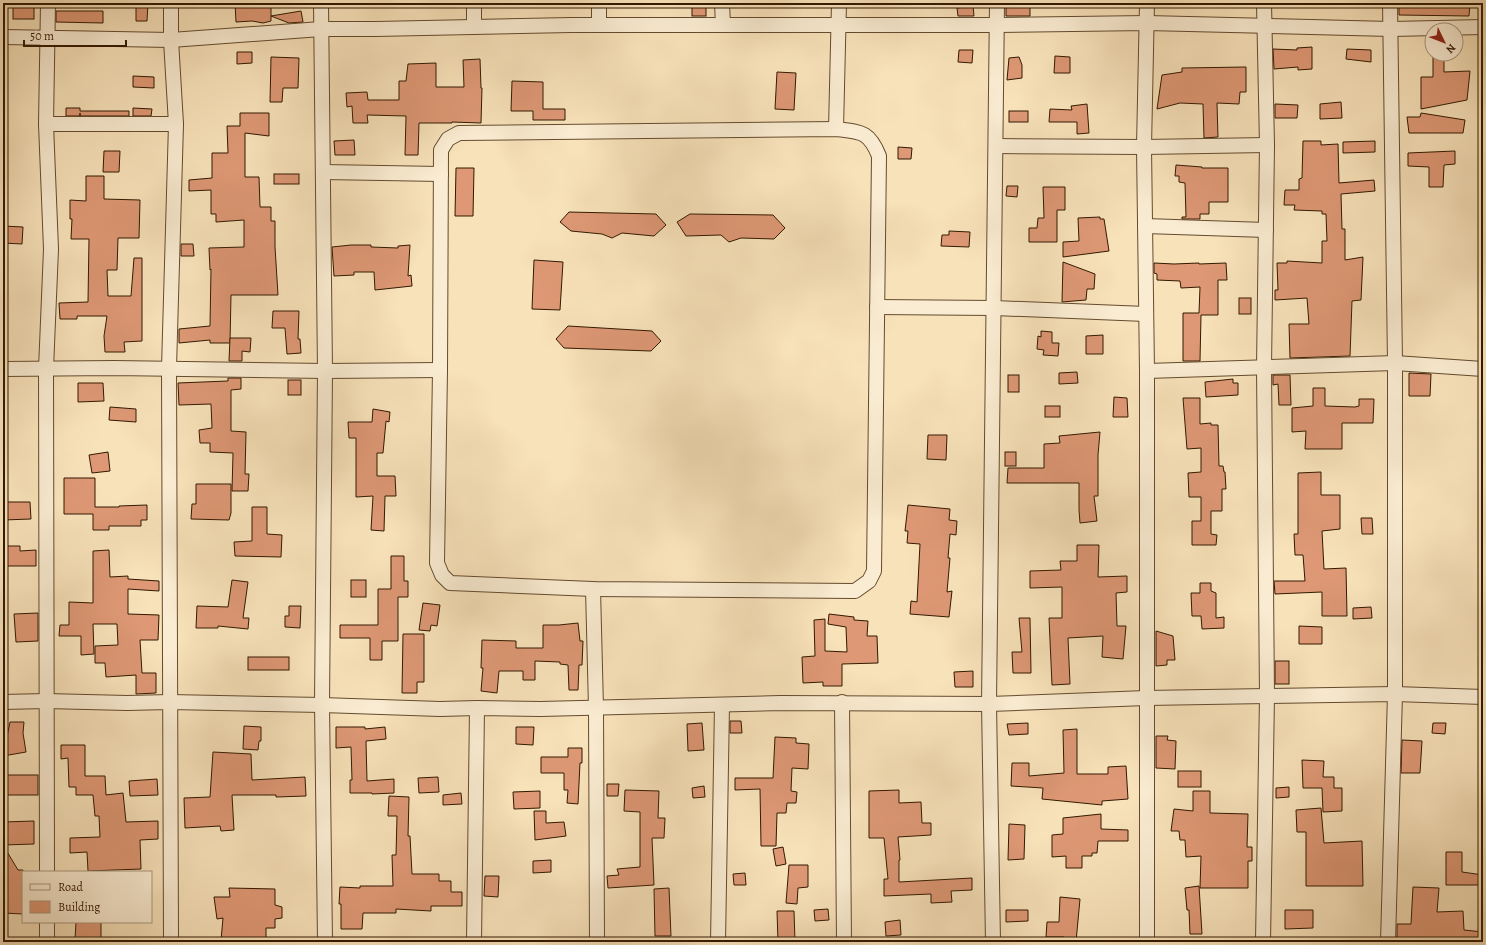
<svg xmlns="http://www.w3.org/2000/svg" width="1486" height="945" viewBox="0 0 1486 945" font-family="Alegreya,serif">
	<style>
		.building { fill: #de9875; stroke: #321900 }
		.lines { fill: none; stroke-linecap: round; stroke-linejoin: round }
		.street-casing { stroke: #644b2e; stroke-width: 16 }
		.street { stroke: #faecd2; stroke-width: 14 }
	</style>
	<rect width="100%" height="100%" fill="#f8e2ba"/>
	<filter id="stains"><feTurbulence type="fractalNoise" baseFrequency=".005" numOctaves="4"/><feColorMatrix values="0 0 0 0 .2 0 0 0 0 .09 0 0 0 0 .02 0 0 0 .5 -.17"/></filter>
	<radialGradient id="worn" r=".72"><stop offset=".6" stop-color="#630" stop-opacity="0"/><stop offset="1" stop-color="#630" stop-opacity=".3"/></radialGradient>
	<g class="building">
		<path d="M136,3H148L147,21H136Z"/>
		<path d="M235,3H271V21L263,23L252,21L236,22Z"/>
		<rect x="692" y="3" width="14" height="13"/>
		<path d="M1399,3L1470,4L1469,16L1399,15Z"/>
		<rect x="13" y="4" width="21" height="15"/>
		<path d="M973,6L974,16H958L957,8Z"/>
		<path d="M1030,6V16H1006V7Z"/>
		<path d="M56,11H103V23L56,22Z"/>
		<path d="M301,11L303,22L289,23L271,16Z"/>
		<path d="M1312,47V69L1298,70V67L1274,69L1273,49L1297,50V48Z"/>
		<path d="M1347,49L1371,50V62L1346,59Z"/>
		<path d="M959,50H973L972,63L958,62Z"/>
		<path d="M237,52H252V63L237,64Z"/>
		<path d="M1433,54H1444V72L1470,71L1467,100L1421,109V77H1433Z"/>
		<path d="M1055,56L1070,57V73H1054Z"/>
		<path d="M271,57L299,58L298,88H283L282,102H270Z"/>
		<path d="M1019,57L1022,65V78L1007,80L1009,58Z"/>
		<path d="M480,59L481,88H482L481,123L452,122V123H419L418,155H405L406,116L367,115L368,123H353L352,106L347,107L346,93L367,92L368,100H399V81H406L408,64L436,63V87H464L463,60Z"/>
		<path d="M1246,67V92H1240L1239,104L1217,103L1218,137L1204,138L1203,104L1180,103L1157,109L1162,75L1182,72V68Z"/>
		<path d="M777,72L796,73L794,110L775,109Z"/>
		<path d="M133,76L154,77V88L133,87Z"/>
		<path d="M512,81L543,82V109H565V120H533V111H511Z"/>
		<path d="M1341,102L1342,118L1320,119V104Z"/>
		<path d="M1087,104L1089,133L1077,134V122H1049L1050,109L1072,110L1071,106Z"/>
		<path d="M1275,104L1298,105L1297,118H1275Z"/>
		<path d="M66,108H80V111H129V116H80V113V116H66Z"/>
		<path d="M133,108L152,109L151,116H133Z"/>
		<rect x="1009" y="111" width="19" height="11"/>
		<path d="M240,113H269V136L245,133V177H259L260,207H271V221H275V247L278,295H231L230,343H210V340L179,343V329L210,326L211,269L210,270L209,248L244,247V220L216,222V214H211V190L189,191V180L212,178V153H228L227,126H240Z"/>
		<path d="M1421,113L1465,120L1463,133H1409L1407,117H1420Z"/>
		<path d="M354,140L355,155H335L334,141Z"/>
		<path d="M1303,141H1321V145L1338,144L1339,183L1374,180L1375,191L1341,194L1342,229H1345V260L1363,257L1361,300L1352,301L1350,356L1290,358L1289,324H1309L1307,298L1275,300V290H1278L1277,263H1287V261L1322,263V241H1327L1326,214H1322V211L1294,210L1295,205H1284L1285,190H1299V179L1302,178Z"/>
		<path d="M1375,141V152L1343,153V142Z"/>
		<path d="M898,147L912,148L911,159H898Z"/>
		<path d="M104,151H120L119,172H103Z"/>
		<path d="M1455,151V164L1444,165L1443,187H1429V167L1408,166V153Z"/>
		<path d="M1176,165L1202,167V168H1228V202H1209V214H1200V219H1182V217H1186L1185,183L1179,182V176H1175Z"/>
		<path d="M456,168H474L473,216H455Z"/>
		<rect x="274" y="174" width="25" height="10"/>
		<path d="M86,176H104V199L140,200L139,238H118L117,270H107L108,296H131L134,258H142V341L124,342L125,352H105L104,336L107,316H77V319H60L59,303L88,302L89,239H71L72,219H70V200L86,201Z"/>
		<path d="M1007,186H1018L1017,197L1006,196Z"/>
		<path d="M1043,187H1065V210H1057V242H1029V228H1037L1038,218H1044Z"/>
		<path d="M569,212L656,214L666,225L654,236L622,233L612,238L602,234L571,231L560,222Z"/>
		<path d="M690,214L773,215L785,228L774,239L741,238L729,242L721,235L686,236L677,222Z"/>
		<path d="M1100,217V219H1104L1109,251L1063,257V242L1079,241L1078,218Z"/>
		<path d="M3,226L23,227L22,244L3,243Z"/>
		<path d="M949,231L970,232L969,247L941,246L942,235H949Z"/>
		<path d="M181,244H193L194,256H181Z"/>
		<path d="M351,245H371V247L398,248V246L410,245L408,276L411,275L412,286L375,290L374,272H354V275L334,276L332,247Z"/>
		<path d="M534,260L563,262L560,310L532,309Z"/>
		<path d="M1063,262L1095,274L1094,289H1087L1086,300L1062,302Z"/>
		<path d="M1154,263L1174,264L1199,263V264L1226,263L1227,280H1218V315H1201L1200,361H1183V313H1199L1200,287L1181,288L1180,281L1157,280V274L1154,273Z"/>
		<rect x="1239" y="298" width="12" height="16"/>
		<path d="M273,311H299L298,339H300L301,353L287,354L285,328H272Z"/>
		<path d="M568,326L652,331L661,341L651,351L564,348L556,339Z"/>
		<path d="M1041,331L1052,332V343H1059L1058,356L1043,355L1044,350L1037,349L1038,336L1041,337Z"/>
		<path d="M1103,335V354H1086V336Z"/>
		<path d="M230,338H251L250,352L242,351V361H229Z"/>
		<path d="M1077,372L1078,383L1059,384V373Z"/>
		<path d="M1409,373L1431,374L1430,396H1409Z"/>
		<rect x="1008" y="375" width="11" height="17"/>
		<path d="M1273,375H1290L1291,405H1279L1278,384L1273,385Z"/>
		<path d="M228,378H241V389L231,390V431L246,432L245,474H249L248,491H232L233,453L210,452V443H200L199,430L212,428L211,404L179,405L178,383L228,381Z"/>
		<path d="M1233,379V383H1238V395L1206,397L1205,382Z"/>
		<rect x="288" y="380" width="13" height="15"/>
		<path d="M78,383H103L104,401L78,402Z"/>
		<path d="M1313,388H1325V406L1355,407L1359,406V399H1374L1373,423H1342V449H1305L1306,431L1292,432V408L1313,406Z"/>
		<path d="M1114,397L1127,398L1128,417H1113Z"/>
		<path d="M1183,398H1200V424L1211,423V425H1218L1219,466H1223L1224,472H1225L1226,489H1222V511H1211V534L1217,535L1216,545H1192V521H1201V497H1189L1188,473L1201,472V448L1187,449Z"/>
		<rect x="1045" y="406" width="15" height="11"/>
		<path d="M110,407L136,409V422L109,420Z"/>
		<path d="M373,409L390,412L389,422L386,421L383,453H377V476H395L396,496H385L384,531L371,530L373,496L356,497V438H349L348,422H372Z"/>
		<path d="M1100,432L1098,455V496H1094L1097,521L1080,523L1079,510V483H1007L1008,468H1044V444L1060,443L1059,436Z"/>
		<path d="M928,435H947L946,460L927,459Z"/>
		<path d="M108,452L110,471L92,473L89,455Z"/>
		<rect x="1005" y="452" width="11" height="14"/>
		<path d="M1321,472V495H1340V529L1322,531L1324,569L1346,568L1347,616H1322V592L1275,594L1274,581H1305L1303,555H1295L1294,534H1298V473Z"/>
		<path d="M64,478H95V507H119V506L147,505V520H141V526H109V530H93V514H64Z"/>
		<path d="M196,484H231V513L229,520L191,519L192,504H196Z"/>
		<path d="M3,502H30L31,519L3,520Z"/>
		<path d="M908,505L950,509L949,520L957,521L956,535L950,534L948,558H950L947,592L952,591L949,617L910,614L911,601L917,602L920,544L907,543L908,531H905Z"/>
		<path d="M252,507H267V534L282,535L281,557L235,556L234,542L252,541Z"/>
		<path d="M1361,518H1372L1373,534H1362Z"/>
		<path d="M1077,545H1099L1098,577L1127,576V592L1116,593L1117,626H1126L1123,659L1102,657L1103,636L1068,638L1070,684L1052,685L1049,618H1062V587L1030,588V571L1061,570L1060,561H1077Z"/>
		<path d="M3,546H20V551L36,550V566H3Z"/>
		<path d="M109,550L110,577L128,576V579L159,581V591L128,589V614L159,615L158,640H140L142,673H156V693L136,694V675L106,677L105,663H95V646L118,645L117,624H93L94,654L81,655V636H59L60,625H69V602L93,603V551Z"/>
		<path d="M391,556H404V581H408V597H398V641H382V660H370V638H340V625H378V589H391Z"/>
		<path d="M232,580L248,582L243,618H249L248,629L218,626V628H196L197,606L228,607Z"/>
		<rect x="351" y="580" width="15" height="17"/>
		<path d="M1200,583H1211V591L1216,593V618L1224,617V628L1202,629L1201,616H1192L1191,593H1200Z"/>
		<path d="M423,603L440,605L437,626L431,625L430,631L419,630Z"/>
		<path d="M289,606H301L300,628L285,627V616H289Z"/>
		<path d="M1371,607L1372,618L1353,619V608Z"/>
		<path d="M38,613V641L16,642L14,614Z"/>
		<path d="M829,614L854,617V620L868,621L867,636H877L878,663L842,664V686H823V682L803,683L802,657L815,656L814,620L825,619V651L847,652L846,627L828,624Z"/>
		<path d="M1019,618H1030L1031,673H1013L1012,652H1022Z"/>
		<path d="M578,623L580,641H583L582,665H579L578,690H569L568,665L560,664V662L535,661V680H523V671H499L497,693L481,691L483,668H481L482,640L516,641V648H543V625H559Z"/>
		<path d="M1299,626L1322,627V644H1299Z"/>
		<path d="M1156,631L1173,636L1175,660H1167V665L1156,666Z"/>
		<path d="M403,634H424V682H417V693H402Z"/>
		<rect x="248" y="657" width="41" height="13"/>
		<rect x="1275" y="661" width="14" height="23"/>
		<path d="M973,671V687H955L954,672Z"/>
		<path d="M730,721H741L742,733H730Z"/>
		<path d="M10,722H24L23,733L26,752L3,756Z"/>
		<path d="M702,723L704,750L688,751L687,724Z"/>
		<path d="M1028,723V734L1009,735L1007,724Z"/>
		<path d="M1433,723H1446L1445,734L1432,733Z"/>
		<path d="M244,726L261,727V741H259L258,750L243,749Z"/>
		<path d="M336,727H365V729L385,727L386,739L366,741L367,781L394,779V793L372,794V793H350V780H352L351,747L336,748Z"/>
		<path d="M516,727H534L533,745L516,744Z"/>
		<path d="M1077,729V774H1108V767L1126,766L1128,799L1102,801V805L1042,799L1043,788L1011,786L1012,763H1029V776L1064,773L1063,730Z"/>
		<path d="M1156,736H1168L1167,740L1176,741L1175,769L1156,768Z"/>
		<path d="M775,737L796,738V743L809,744L808,769L792,768L791,791L797,792L796,803H787L786,813H777L776,846H761L760,789L735,790V778H773Z"/>
		<path d="M1402,740L1422,741L1420,773H1401Z"/>
		<path d="M61,745H85V776H105L106,795L123,793L126,822L158,821V839L140,840L141,869L88,871L87,852L70,853V838L100,837L99,816H95L93,795H76V787H69L68,758L61,759Z"/>
		<path d="M568,748H582V763H580L578,804L567,803L568,790H564V773H541V757H568Z"/>
		<path d="M213,752L251,754L252,780L305,777L306,796L276,797V795H232L234,830L221,831L220,826L185,828L184,798L210,797Z"/>
		<path d="M1302,760L1324,761L1323,777H1334V788H1342V811L1323,812L1322,788H1303Z"/>
		<rect x="1178" y="771" width="23" height="16"/>
		<rect x="3" y="775" width="35" height="20"/>
		<path d="M438,777L439,792L419,793L418,778Z"/>
		<path d="M157,779L158,795L130,796L129,781Z"/>
		<path d="M607,784H619L618,796H607Z"/>
		<path d="M704,786L705,797L693,798L692,788Z"/>
		<path d="M1289,787V797L1276,798V788Z"/>
		<path d="M625,790L659,791L658,818H665L664,838H652L654,885L608,888L607,876L619,875L617,869L640,867V812L624,811Z"/>
		<path d="M899,790V803L921,802L922,823H931V835L898,837L900,860H899V882L972,878V890L951,891L952,902L931,903V894L884,896V879H888L884,838H869V791Z"/>
		<path d="M540,791V808L514,809L513,792Z"/>
		<path d="M1193,791H1210V813L1248,814L1247,847H1252V861H1248V888H1200L1201,856L1186,857L1185,840H1180L1179,831H1171L1174,809L1193,811Z"/>
		<path d="M461,793L462,804L443,805V795Z"/>
		<path d="M389,796L409,797L408,836H410L412,874H439V881H451V892H462V906H431V911L396,909V913H363L362,929H341V904H339L340,887L360,888V886H393L392,855H396L397,816H388Z"/>
		<path d="M1321,808L1324,843L1362,841L1363,886H1306V832H1297L1296,810Z"/>
		<path d="M534,811H546V823L564,822L566,836L535,840Z"/>
		<path d="M1101,814V829L1128,830V841H1098L1097,853H1092V856H1082V868H1066V856L1052,857V835L1063,834V818Z"/>
		<path d="M34,821V844L3,845V822Z"/>
		<path d="M1009,824L1025,825L1024,859L1008,860Z"/>
		<path d="M783,847L786,864L776,866L773,849Z"/>
		<path d="M6,850L18,870H23V914L3,913V871H6Z"/>
		<path d="M1446,852H1462V872L1483,875V885H1446Z"/>
		<path d="M551,860V872L533,873V861Z"/>
		<path d="M789,865H808V887L798,888L797,904L786,903Z"/>
		<path d="M745,873L746,885H734L733,874Z"/>
		<path d="M485,876H499L498,897L484,896Z"/>
		<path d="M1199,886L1202,934H1190L1189,910H1187L1185,888Z"/>
		<path d="M1413,887L1439,888L1437,912L1463,911L1464,930L1483,932V942H1397V924H1411Z"/>
		<path d="M229,888L275,889V905L282,907V918L275,919V928H266V942L221,940L223,918L217,919L214,897H230Z"/>
		<path d="M669,888L671,936H655L654,889Z"/>
		<path d="M1060,897L1080,899L1076,942H1063L1064,937H1046L1047,922H1059Z"/>
		<path d="M828,909L829,920L815,921L814,910Z"/>
		<path d="M1006,910H1028V921L1006,922Z"/>
		<path d="M1285,910H1313V928L1285,929Z"/>
		<path d="M777,911H794L795,942H778Z"/>
		<path d="M900,920L901,935L886,936L885,922Z"/>
		<path d="M76,922H101V940H75Z"/>
	</g>
	<g class="lines">
		<g class="street-casing">
			<g id="street">
				<path d="M171,3V40L176,124L169,368L171,942"/>
				<path d="M321,3L325,371L322,705L325,942"/>
				<path d="M722,3L723,25"/>
				<path d="M599,25V3"/>
				<path d="M474,27V3"/>
				<path d="M3,37L171,40L321,29H375L571,25H997L1147,23L1391,29L1483,27"/>
				<path d="M46,124H176"/>
				<path d="M836,129C861,132 869,131 879,156L874,571L869,581L855,591L593,589L450,583L442,575L437,563L440,370L441,150L448,139L459,133Z"/>
				<path d="M836,129L839,3"/>
				<path d="M996,146L1144,147L1267,145"/>
				<path d="M323,172L441,174"/>
				<path d="M1145,226L1266,230"/>
				<path d="M877,307L994,308L1146,314"/>
				<path d="M3,369L114,368L325,371L440,370"/>
				<path d="M1147,371L1395,363L1483,369"/>
				<path d="M593,589L596,708L597,942"/>
				<path d="M3,702L46,701L127,703L170,702L322,705L440,709L477,708L540,709L780,703L989,704L1146,698L1267,696L1395,694L1483,697"/>
				<path d="M842,702L844,942"/>
				<path d="M47,872L46,369L51,249L46,124L48,3"/>
				<path d="M47,922V942"/>
				<path d="M474,942L477,708"/>
				<path d="M718,942L722,705"/>
				<path d="M993,942L989,704L997,3"/>
				<path d="M1147,942V371L1144,147L1147,3"/>
				<path d="M1263,942L1267,696L1264,368L1267,145L1264,3"/>
				<path d="M1388,942L1395,694V363L1390,3"/>
			</g>
		</g>
		<use href="#street" class="street"/>
	</g>
	<rect width="1486" height="945" fill="none" stroke="#f8e2ba" stroke-width="16"/>
	<rect x="4" y="4" width="1478" height="937" fill="none" stroke="#321900" stroke-width="2"/>
	<rect x="8" y="8" width="1470" height="929" fill="none" stroke="#321900"/>
	<rect x="22" y="871" width="130" height="52" fill="#faecd2" stroke="#aa987e"/>
	<rect x="30" y="884" width="20" height="6" fill="#faecd2" stroke="#aa987e"/>
	<text x="58" y="891" font-size="12" fill="#321900">Road</text>
	<rect x="30" y="901" width="20" height="12" fill="#de9875" stroke="#aa987e"/>
	<text x="58" y="911" font-size="12" fill="#321900">Building</text>
	<g transform="translate(1444 42) rotate(133)"><circle r="19" fill="#faecd2" stroke="#aa987e"/>
	<path d="M0-3L7 15L0 10L-7 15Z" fill="#8f2418"/>
	<text y="-6" font-size="11" font-weight="bold" text-anchor="middle" fill="#321900">N</text>
	</g>
	<path d="M24 40v6h102v-6" fill="none" stroke="#321900" stroke-width="2"/>
	<text x="30" y="40" font-size="12" fill="#321900" stroke="#faecd2" stroke-width="3" paint-order="stroke">50 m</text>
	<rect width="100%" height="100%" filter="url(#stains)"/>
	<rect width="100%" height="100%" fill="url(#worn)"/>
</svg>
